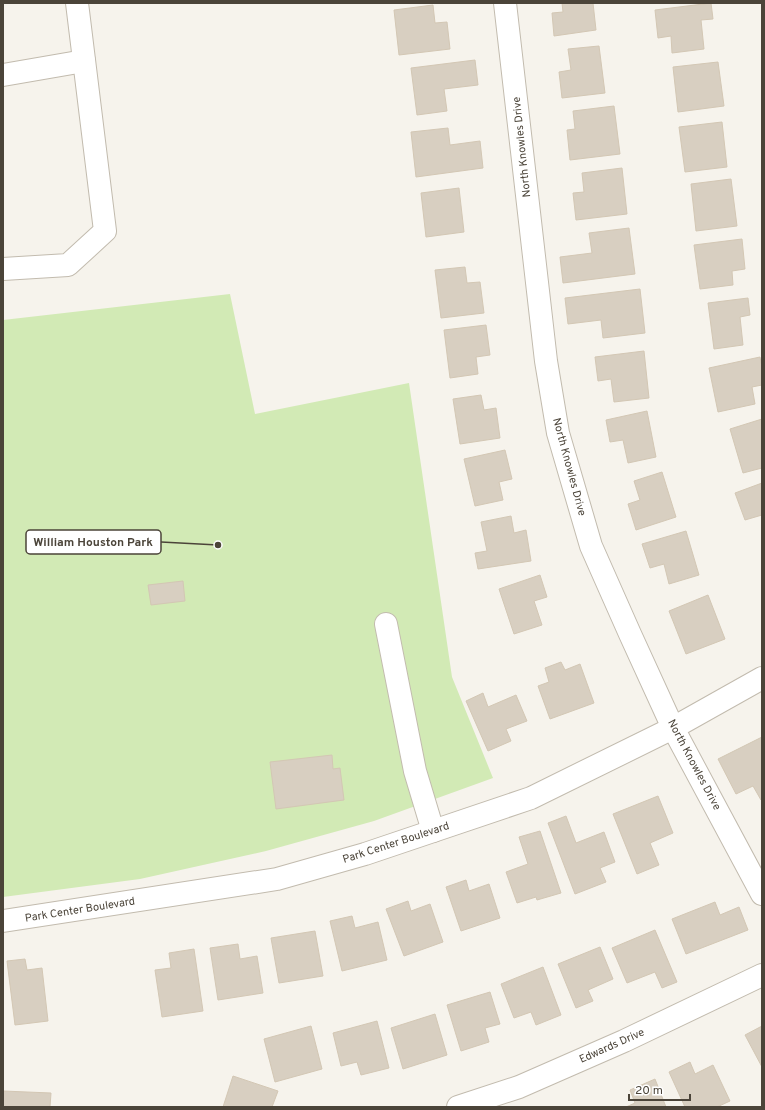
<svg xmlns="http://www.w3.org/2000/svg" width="765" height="1110" viewBox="0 0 765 1110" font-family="Overpass,sans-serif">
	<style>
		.green { fill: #d2eab5 }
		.building { fill: #d8cfc1; stroke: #d3c7b4 }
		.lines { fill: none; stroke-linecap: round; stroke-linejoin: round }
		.minor-casing { stroke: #c2bbae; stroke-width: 24 }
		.minor { stroke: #fff; stroke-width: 22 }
		.labels { text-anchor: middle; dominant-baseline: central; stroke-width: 3; stroke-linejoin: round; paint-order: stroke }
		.street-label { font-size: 11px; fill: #4b4439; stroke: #fff }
		.leader { fill: none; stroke: #4b4439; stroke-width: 1.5 }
		.callout-dot { fill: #4b4439; stroke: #fff; stroke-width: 1.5 }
		.callout { fill: #fff; stroke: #4b4439; stroke-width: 1.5 }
		.callout-label { font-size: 12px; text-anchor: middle; font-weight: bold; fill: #4b4439 }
	</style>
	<rect width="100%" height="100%" fill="#f6f3ec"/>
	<path class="green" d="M230,294L255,414L409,383L452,677L493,778L374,821L266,851L140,879L3,897V320Z"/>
	<g class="building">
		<path d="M562,3H593L596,30L554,36L552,13L563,12Z"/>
		<path d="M711,3L713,19L701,20L704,49L672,53L671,36L658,38L655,10Z"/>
		<path d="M433,5L435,23L447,22L450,49L399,55L394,10Z"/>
		<path d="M599,46L605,93L562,98L559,72L571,70L568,49Z"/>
		<path d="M475,60L478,85L444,89L447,111L417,115L411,68Z"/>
		<path d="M718,62L724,106L678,112L673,67Z"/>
		<path d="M614,106L620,154L570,160L567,130L575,129L573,111Z"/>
		<path d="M722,122L727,167L685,172L679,127Z"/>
		<path d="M448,128L450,145L480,141L483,168L416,177L411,132Z"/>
		<path d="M622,168L627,214L576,220L573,193L584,192L582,173Z"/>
		<path d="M731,179L737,226L696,231L691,184Z"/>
		<path d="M459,188L464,232L426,237L421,193Z"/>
		<path d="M629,228L635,274L563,283L560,257L592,253L589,233Z"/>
		<path d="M742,239L745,269L732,271L733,285L700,289L694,245Z"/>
		<path d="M465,267L467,283L480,282L484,313L441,318L435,270Z"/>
		<path d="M640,289L645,333L603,338L601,320L568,324L565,298Z"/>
		<path d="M748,298L750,315L740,317L743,345L714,349L708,303Z"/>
		<path d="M486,325L490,355L476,357L478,374L450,378L444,330Z"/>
		<path d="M644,351L649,398L614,402L611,379L598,381L595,357Z"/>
		<path d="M760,357L762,367V385L752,387L755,404L718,412L709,368Z"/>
		<path d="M481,395L484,410L496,408L500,438L460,444L453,399Z"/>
		<path d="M647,411L656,457L628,463L623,440L610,442L606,420Z"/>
		<path d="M762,419V468L743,473L730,429Z"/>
		<path d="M505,450L512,479L499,482L503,500L475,506L464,459Z"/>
		<path d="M662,472L676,517L636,530L628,504L640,500L634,481Z"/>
		<path d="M762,483V515L745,520L735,493Z"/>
		<path d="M511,516L514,533L526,530L531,561L478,569L475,553L487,551L481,522Z"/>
		<path d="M686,531L699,575L669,584L664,564L650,568L642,544Z"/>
		<path d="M540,575L547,597L534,601L542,625L514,634L499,589Z"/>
		<path d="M183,581L185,601L151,605L148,585Z"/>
		<path d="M708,595L725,639L686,654L669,611Z"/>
		<path d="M561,662L565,670L580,664L594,703L550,719L538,686L549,682L545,668Z"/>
		<path d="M483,693L488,707L516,695L527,721L506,729L511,741L488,751L466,701Z"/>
		<path d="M762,737V799L761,800L753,786L736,794L718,759Z"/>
		<path d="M332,755L333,769L340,768L344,800L276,809L270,762Z"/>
		<path d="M658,796L673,833L650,843L659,865L637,874L613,814Z"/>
		<path d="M566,816L576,843L604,832L615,862L600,868L606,882L575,894L548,823Z"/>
		<path d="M540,831L561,893L537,900L536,897L517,903L506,872L528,864L519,837Z"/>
		<path d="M466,880L469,891L489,884L500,918L461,931L446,887Z"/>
		<path d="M408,901L411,911L430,904L443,942L404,956L386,909Z"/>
		<path d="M715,902L720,915L739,907L748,930L686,954L672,919Z"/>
		<path d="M352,916L355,928L378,922L387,960L342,971L330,921Z"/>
		<path d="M655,930L677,982L662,988L655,972L627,983L612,948Z"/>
		<path d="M315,931L323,976L279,983L271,938Z"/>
		<path d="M238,944L240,959L257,956L263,993L218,1000L210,948Z"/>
		<path d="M600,947L613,979L588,990L593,1001L576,1008L558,964Z"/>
		<path d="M194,949L203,1011L162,1017L155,970L171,968L169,953Z"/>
		<path d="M25,959L27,970L42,968L48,1021L15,1025L7,961Z"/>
		<path d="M543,967L561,1015L536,1025L531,1012L514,1018L501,984Z"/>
		<path d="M490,992L500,1024L485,1028L489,1042L461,1051L447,1005Z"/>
		<path d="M435,1014L447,1055L403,1069L391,1028Z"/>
		<path d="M377,1021L389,1068L361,1075L357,1062L341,1066L333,1033Z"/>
		<path d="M311,1026L322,1069L275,1082L264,1039Z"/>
		<path d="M762,1026V1067L745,1035Z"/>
		<path d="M690,1062L695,1074L713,1065L730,1101L717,1107H685L669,1072Z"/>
		<path d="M233,1076L278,1091L272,1107H223Z"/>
		<path d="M655,1079L666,1107H626L635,1103L630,1090Z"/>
		<path d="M3,1091L51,1093L50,1107H3Z"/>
	</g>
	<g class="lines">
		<g class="minor-casing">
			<g id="minor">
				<path d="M505,3L546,361L558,433L591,546L630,634L673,728L762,894"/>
				<path d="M3,75L84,61"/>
				<path d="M3,269L68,265L105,231L77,3"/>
				<path d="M386,624L415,771L433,831"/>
				<path d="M3,921L277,879L365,854L531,798L673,728L762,678"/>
				<path d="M458,1107L519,1087L624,1041L762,975"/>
			</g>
		</g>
		<use href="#minor" class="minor"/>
	</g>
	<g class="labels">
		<g class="street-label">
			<text transform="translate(522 147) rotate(-96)">North Knowles Drive</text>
			<text transform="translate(569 467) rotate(75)">North Knowles Drive</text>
			<text transform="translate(694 765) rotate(62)">North Knowles Drive</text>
			<text transform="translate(396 843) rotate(-18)">Park Center Boulevard</text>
			<text transform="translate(80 910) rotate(-9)">Park Center Boulevard</text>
			<text transform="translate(612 1046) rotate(-24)">Edwards Drive</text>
		</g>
	</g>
	<path class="leader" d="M218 545L161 542"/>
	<circle class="callout-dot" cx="218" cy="545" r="4"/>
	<rect class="callout" x="26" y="530" width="135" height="24" rx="4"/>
	<g class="callout-label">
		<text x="93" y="546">William Houston Park</text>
	</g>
	<rect width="765" height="1110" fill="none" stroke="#4b4439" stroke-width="8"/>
	<path d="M629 1094v6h61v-6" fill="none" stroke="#4b4439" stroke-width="2"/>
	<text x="635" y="1094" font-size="12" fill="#4b4439" stroke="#ffffff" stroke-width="3" paint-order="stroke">20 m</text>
</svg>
